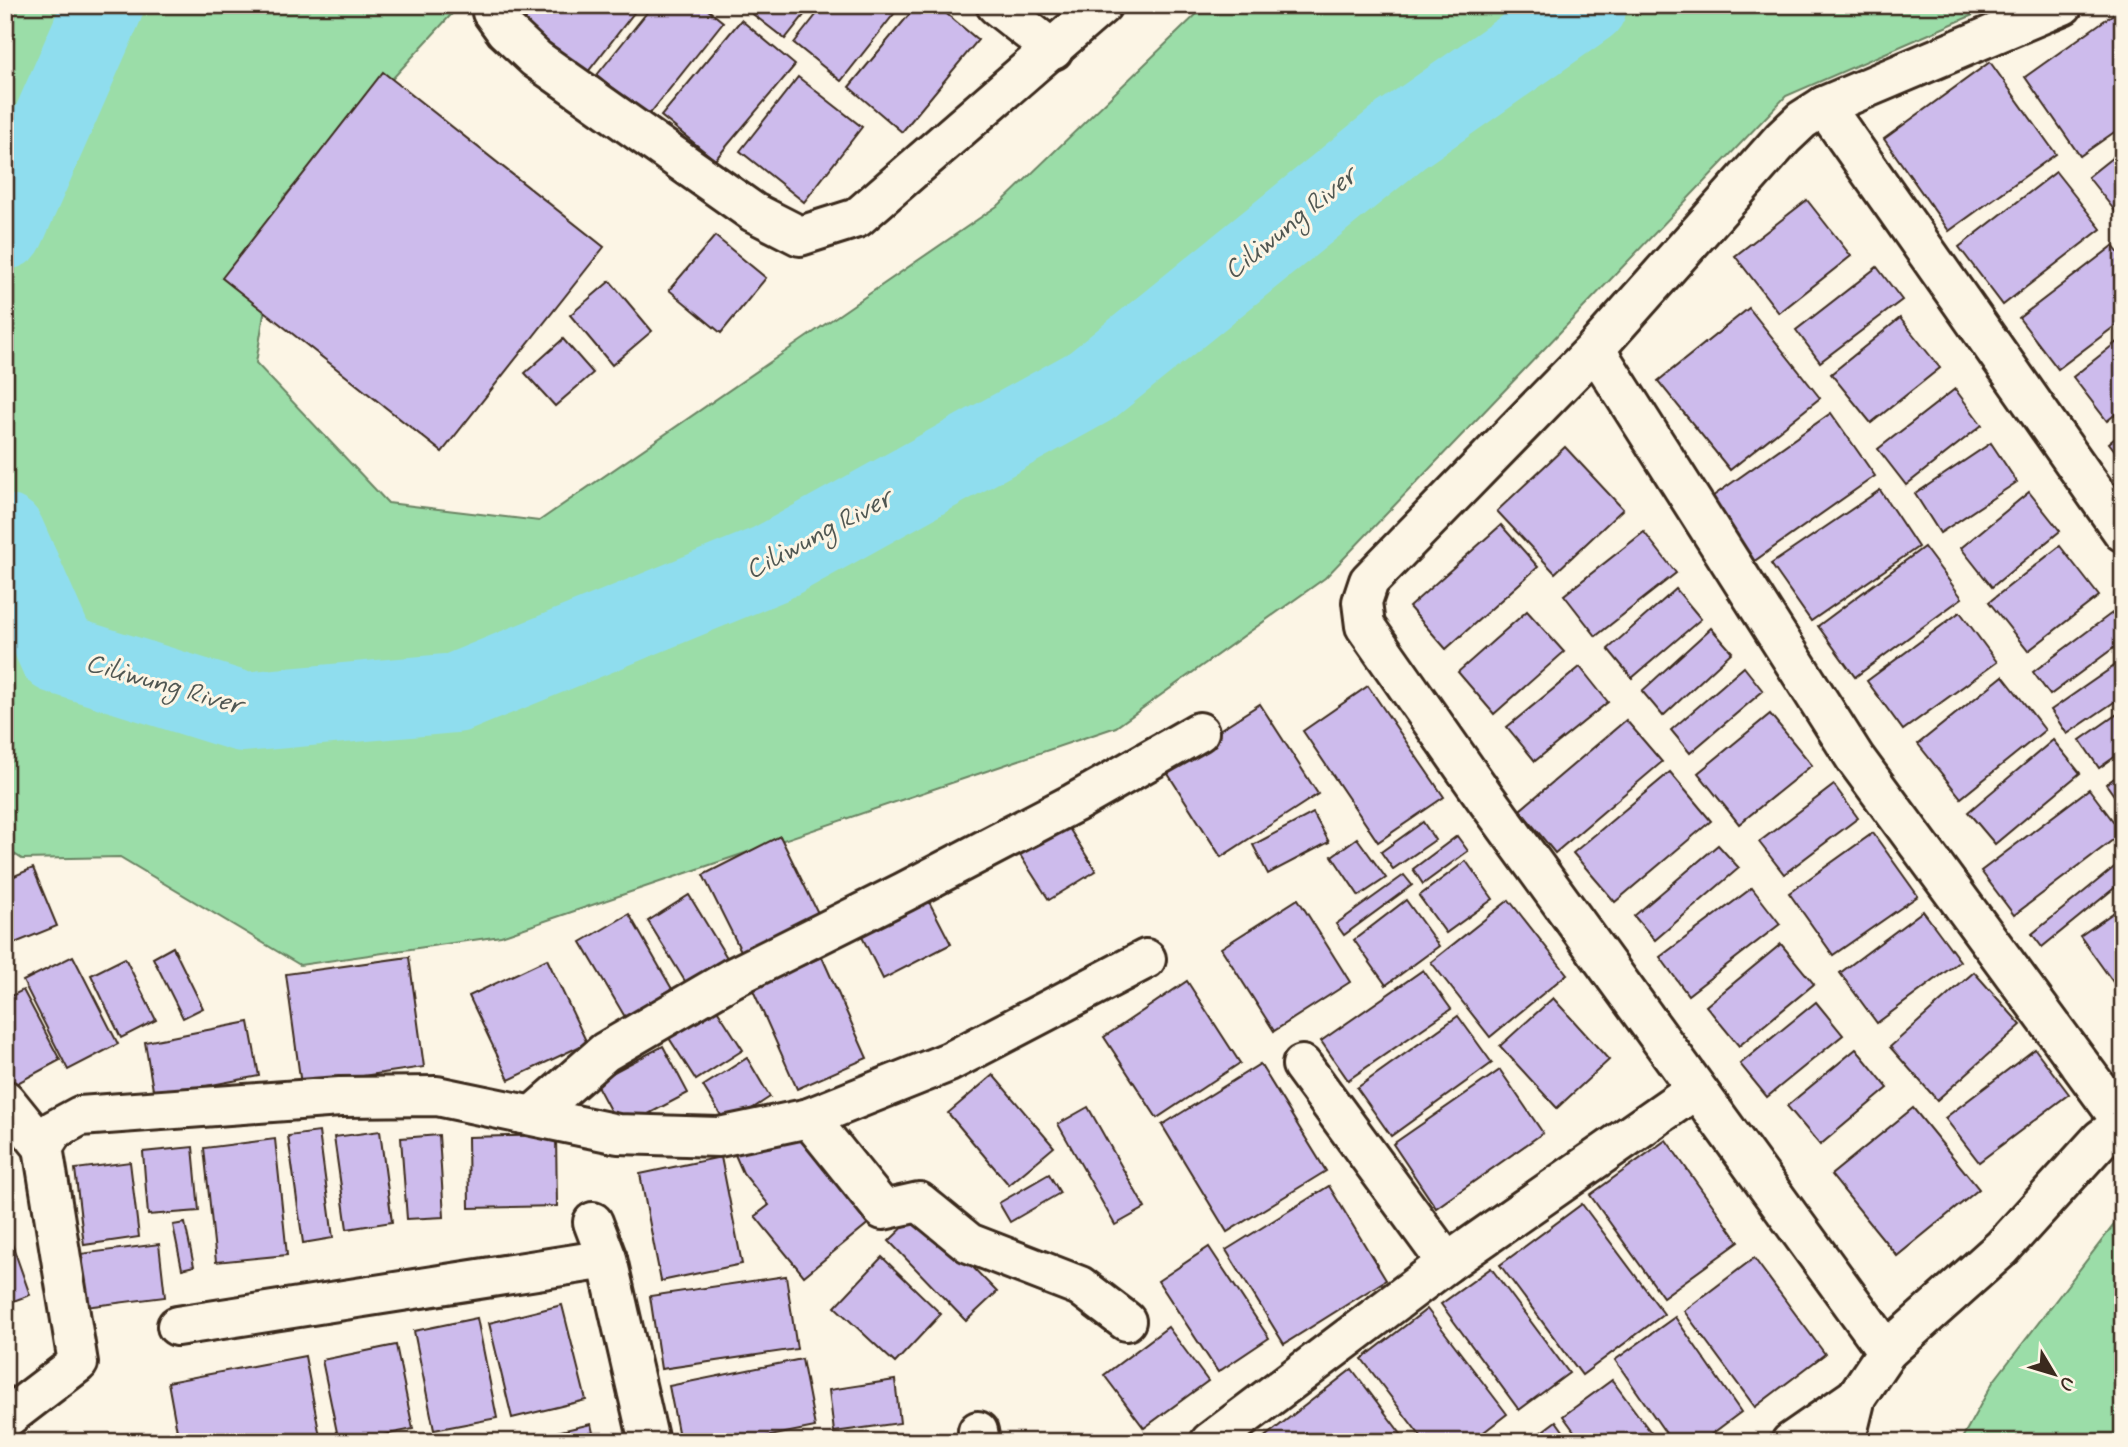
<svg xmlns="http://www.w3.org/2000/svg" width="2128" height="1447" viewBox="0 0 2128 1447" font-family="Mynerve,sans-serif">
	<style>
		.green { fill: #9bdda8; stroke: #6b8463; stroke-width: 2 }
		.lines { fill: none; stroke-linecap: round; stroke-linejoin: round }
		.river { stroke: #8fddee; stroke-width: 80 }
		.building { fill: #cdbbec; stroke: #3b2a1e; stroke-width: 2 }
		.minor-casing { stroke: #3b2a1e; stroke-width: 44 }
		.minor { stroke: #fcf5e5; stroke-width: 38 }
		.labels { text-anchor: middle; dominant-baseline: central; stroke-width: 6; stroke-linejoin: round; paint-order: stroke }
		.water-label { font-size: 26px; font-style: italic; fill: #505752; stroke: #fcf5e5 }
	</style>
	<rect width="100%" height="100%" fill="#fcf5e5"/>
	<filter id="ink" filterUnits="userSpaceOnUse"><feTurbulence type="fractalNoise" baseFrequency=".0143" numOctaves="2"/><feDisplacementMap in="SourceGraphic" scale="14" xChannelSelector="R" yChannelSelector="G"/><feConvolveMatrix kernelMatrix="1 2 1 2 8 2 1 2 1" color-interpolation-filters="sRGB"/></filter>
	<g filter="url(#ink)">
		<g class="green">
			<path d="M5,5H460L283,198L256,363L388,503L539,521L1000,204L1206,5H1996L1786,96L1325,578L1116,727L501,936L300,965L120,857L22,859L5,848Z"/>
			<path d="M2123,1213V1442H1960L1993,1382Z"/>
		</g>
		<g class="lines">
			<g class="river">
				<path d="M5,230L104,5"/>
				<path d="M5,534L58,654L243,712L456,693L770,564L1091,386L1401,135L1587,5"/>
			</g>
		</g>
		<g class="building">
			<path d="M536,5H640L587,73L523,23Z"/>
			<path d="M653,5H702L723,22L648,116L597,75Z"/>
			<path d="M747,5H812L785,39L745,8Z"/>
			<path d="M824,5H901L841,81L794,43Z"/>
			<path d="M917,5H936L978,40L902,132L849,87Z"/>
			<path d="M2119,10L2123,15V126L2080,156L2025,77Z"/>
			<path d="M741,20L795,65L715,160L661,116Z"/>
			<path d="M1990,62L2056,154L1949,231L1884,139Z"/>
			<path d="M383,72L604,247L442,452L222,278Z"/>
			<path d="M798,77L862,127L804,202L740,151Z"/>
			<path d="M2123,149V221L2088,177Z"/>
			<path d="M2056,172L2101,229L2003,305L1959,247Z"/>
			<path d="M1807,200L1851,256L1779,313L1735,256Z"/>
			<path d="M715,236L766,278L721,333L669,290Z"/>
			<path d="M2113,246L2123,259V320L2058,369L2019,318Z"/>
			<path d="M1877,267L1902,300L1820,362L1796,330Z"/>
			<path d="M610,281L652,331L612,365L570,315Z"/>
			<path d="M1749,308L1820,398L1730,470L1658,381Z"/>
			<path d="M1900,318L1940,368L1871,423L1831,374Z"/>
			<path d="M2123,337V408L2107,421L2073,377Z"/>
			<path d="M563,339L593,373L555,406L525,373Z"/>
			<path d="M1955,389L1982,425L1906,485L1878,449Z"/>
			<path d="M1831,413L1875,476L1753,562L1709,499Z"/>
			<path d="M2123,432V461L2109,443Z"/>
			<path d="M1991,443L2017,482L1940,533L1915,494Z"/>
			<path d="M1565,447L1623,509L1555,573L1497,511Z"/>
			<path d="M1880,490L1918,547L1811,621L1771,564Z"/>
			<path d="M2029,492L2060,531L1992,587L1961,548Z"/>
			<path d="M1501,525L1538,567L1446,649L1409,607Z"/>
			<path d="M1644,532L1676,573L1596,636L1564,595Z"/>
			<path d="M2060,546L2099,596L2028,651L1989,602Z"/>
			<path d="M1924,547L1962,598L1855,677L1818,626Z"/>
			<path d="M1676,589L1701,619L1632,678L1608,649Z"/>
			<path d="M2116,610L2123,618V641L2050,695L2033,672Z"/>
			<path d="M1527,611L1564,652L1494,714L1458,672Z"/>
			<path d="M1960,612L1997,662L1903,730L1867,681Z"/>
			<path d="M1711,628L1732,652L1663,716L1642,691Z"/>
			<path d="M2123,660V696L2067,734L2051,710Z"/>
			<path d="M1580,667L1608,702L1535,761L1507,727Z"/>
			<path d="M1744,667L1763,691L1690,753L1671,730Z"/>
			<path d="M2003,676L2045,730L1961,798L1918,744Z"/>
			<path d="M1368,686L1444,797L1378,842L1303,731Z"/>
			<path d="M1260,704L1318,794L1221,857L1163,766Z"/>
			<path d="M2123,710V751L2099,768L2080,740Z"/>
			<path d="M1770,714L1812,765L1739,824L1698,773Z"/>
			<path d="M1626,720L1662,762L1555,853L1520,810Z"/>
			<path d="M2053,740L2080,773L1995,844L1968,812Z"/>
			<path d="M1670,772L1711,821L1615,902L1573,853Z"/>
			<path d="M2123,772V808L2106,784Z"/>
			<path d="M1834,785L1858,818L1784,874L1759,842Z"/>
			<path d="M2089,789L2122,833L2014,915L1981,871Z"/>
			<path d="M1313,813L1329,842L1268,874L1253,845Z"/>
			<path d="M1423,822L1435,840L1393,869L1381,852Z"/>
			<path d="M1067,825L1096,871L1049,900L1020,855Z"/>
			<path d="M1873,833L1918,896L1833,955L1789,893Z"/>
			<path d="M780,836L818,913L741,951L703,875Z"/>
			<path d="M1457,836L1468,851L1423,884L1413,869Z"/>
			<path d="M1357,838L1386,878L1359,896L1332,856Z"/>
			<path d="M1718,845L1739,868L1655,940L1634,916Z"/>
			<path d="M2123,860V881L2042,947L2032,934Z"/>
			<path d="M1466,861L1493,899L1446,933L1419,896Z"/>
			<path d="M33,868L57,926L5,947V880Z"/>
			<path d="M1404,875L1412,885L1344,935L1336,924Z"/>
			<path d="M1752,888L1780,924L1688,995L1660,957Z"/>
			<path d="M925,894L951,944L883,979L858,929Z"/>
			<path d="M689,895L729,961L688,986L648,921Z"/>
			<path d="M1298,899L1350,982L1274,1031L1221,948Z"/>
			<path d="M1406,900L1439,946L1386,985L1354,940Z"/>
			<path d="M1509,900L1567,974L1490,1037L1431,962Z"/>
			<path d="M2123,906V996L2080,936Z"/>
			<path d="M1923,911L1960,961L1877,1023L1840,973Z"/>
			<path d="M629,914L672,989L625,1017L581,942Z"/>
			<path d="M1781,944L1814,984L1739,1046L1706,1006Z"/>
			<path d="M173,947L203,1008L183,1018L153,958Z"/>
			<path d="M73,956L118,1044L68,1070L23,981Z"/>
			<path d="M409,957L424,1067L301,1085L286,974Z"/>
			<path d="M822,957L867,1058L797,1089L752,988Z"/>
			<path d="M125,958L156,1020L121,1038L91,975Z"/>
			<path d="M547,959L587,1043L509,1080L469,996Z"/>
			<path d="M1423,970L1451,1009L1348,1080L1321,1041Z"/>
			<path d="M1974,972L2021,1025L1937,1100L1890,1047Z"/>
			<path d="M1187,981L1240,1063L1157,1118L1104,1037Z"/>
			<path d="M23,990L60,1060L14,1085L5,1070V999Z"/>
			<path d="M1553,998L1609,1060L1557,1108L1500,1046Z"/>
			<path d="M1816,1002L1843,1035L1767,1097L1740,1064Z"/>
			<path d="M716,1008L743,1050L696,1080L669,1038Z"/>
			<path d="M1458,1016L1492,1063L1391,1136L1357,1088Z"/>
			<path d="M249,1022L259,1076L154,1096L145,1042Z"/>
			<path d="M663,1046L688,1093L620,1129L595,1082Z"/>
			<path d="M1856,1049L1888,1088L1820,1145L1787,1106Z"/>
			<path d="M2035,1049L2069,1094L1979,1162L1945,1118Z"/>
			<path d="M747,1058L770,1097L727,1125L703,1086Z"/>
			<path d="M1260,1064L1326,1171L1227,1232L1162,1125Z"/>
			<path d="M1500,1070L1543,1133L1436,1208L1393,1144Z"/>
			<path d="M993,1075L1054,1147L1009,1185L948,1113Z"/>
			<path d="M1088,1107L1145,1208L1115,1225L1058,1124Z"/>
			<path d="M1913,1108L1979,1189L1897,1256L1831,1175Z"/>
			<path d="M802,1127L876,1217L804,1276L755,1216L769,1205L743,1173L733,1150Z"/>
			<path d="M380,1131L392,1222L347,1229L334,1137Z"/>
			<path d="M319,1132L333,1238L303,1243L288,1136Z"/>
			<path d="M439,1135L444,1217L407,1219L401,1138Z"/>
			<path d="M556,1135L557,1206L469,1208L468,1137Z"/>
			<path d="M275,1139L287,1255L216,1262L204,1148Z"/>
			<path d="M1666,1140L1739,1242L1663,1297L1590,1195Z"/>
			<path d="M193,1147L199,1211L148,1215L143,1152Z"/>
			<path d="M721,1157L742,1264L661,1281L640,1174Z"/>
			<path d="M130,1162L139,1237L84,1245L75,1169Z"/>
			<path d="M1049,1174L1060,1193L1010,1222L999,1203Z"/>
			<path d="M1329,1186L1386,1280L1284,1344L1226,1250Z"/>
			<path d="M1582,1204L1664,1314L1582,1375L1500,1265Z"/>
			<path d="M919,1212L997,1292L966,1321L889,1241Z"/>
			<path d="M185,1223L194,1266L182,1269L173,1225Z"/>
			<path d="M5,1224L30,1295L5,1304Z"/>
			<path d="M159,1244L165,1297L86,1307L80,1254Z"/>
			<path d="M1209,1247L1269,1338L1218,1372L1158,1281Z"/>
			<path d="M882,1257L941,1314L895,1363L835,1307Z"/>
			<path d="M1754,1258L1825,1354L1755,1407L1684,1311Z"/>
			<path d="M1491,1268L1569,1373L1519,1410L1441,1304Z"/>
			<path d="M786,1276L797,1349L661,1369L650,1296Z"/>
			<path d="M562,1305L586,1400L512,1418L489,1323Z"/>
			<path d="M1427,1309L1507,1414L1471,1442H1425L1362,1359Z"/>
			<path d="M1675,1317L1741,1412L1701,1442H1672L1615,1360Z"/>
			<path d="M477,1318L497,1418L434,1430L414,1331Z"/>
			<path d="M1168,1327L1208,1381L1144,1428L1104,1375Z"/>
			<path d="M396,1345L413,1429L350,1442H339L322,1360Z"/>
			<path d="M305,1356L321,1442H179L168,1382Z"/>
			<path d="M802,1359L815,1427L740,1442H680L669,1386Z"/>
			<path d="M1352,1369L1407,1442H1258Z"/>
			<path d="M895,1380L900,1423L834,1432L829,1390Z"/>
			<path d="M1612,1380L1658,1442H1582L1563,1416Z"/>
			<path d="M1556,1421L1571,1442H1528Z"/>
			<path d="M591,1424L595,1442H514Z"/>
			<path d="M458,1434L460,1442H422Z"/>
			<path d="M935,1434L936,1442H888Z"/>
		</g>
		<g class="lines">
			<g class="minor-casing">
				<g id="minor">
					<path d="M493,5L492,12L505,30L536,59L753,212L800,236L857,218L1102,5"/>
					<path d="M996,5L1053,50"/>
					<path d="M1824,106L2123,532"/>
					<path d="M1595,349L1855,758L2123,1123"/>
					<path d="M1302,1065L1447,1263"/>
					<path d="M5,1100L43,1147"/>
					<path d="M533,1115L605,1052L732,978L904,892L1074,803L1199,732"/>
					<path d="M809,1118L883,1210L919,1202L969,1243L1080,1286L1126,1321"/>
					<path d="M593,1222L607,1259L649,1442"/>
					<path d="M177,1326L607,1259"/>
					<path d="M1887,1351L1484,796L1365,626L1362,602L1369,581L1595,349L1783,138L1802,120L1824,106L2063,5"/>
					<path d="M5,1419L78,1363L43,1147L54,1130L80,1116L340,1097L437,1096L618,1134L719,1137L809,1118L949,1062L1146,959"/>
					<path d="M978,1431L980,1442"/>
					<path d="M1210,1442L1447,1263L1696,1089"/>
					<path d="M1791,1442L1856,1397"/>
					<path d="M1845,1442L1856,1397L1887,1351L2002,1248L2101,1139L2123,1123"/>
				</g>
			</g>
			<use href="#minor" class="minor"/>
		</g>
	</g>
	<g class="labels">
		<g class="water-label">
			<text transform="translate(1291 224) rotate(-39)">Ciliwung River</text>
			<text transform="translate(819 535) rotate(-28)">Ciliwung River</text>
			<text transform="translate(164 685) rotate(16)">Ciliwung River</text>
		</g>
	</g>
	<rect width="2128" height="1447" fill="none" stroke="#fcf5e5" stroke-width="28"/>
	<rect x="14" y="14" width="2100" height="1419" fill="none" stroke="#3b2a1e" stroke-width="2.5" filter="url(#ink)"/>
	<g transform="translate(2054 1374) rotate(128)" stroke="#fcf5e5" stroke-width="5" paint-order="stroke">
	<path d="M0-5L12 26L0 18L-12 26Z" fill="#3b2a1e"/>
	<text y="-10" font-size="19" font-weight="bold" text-anchor="middle" fill="#3b2a1e">U</text>
	</g>
</svg>
